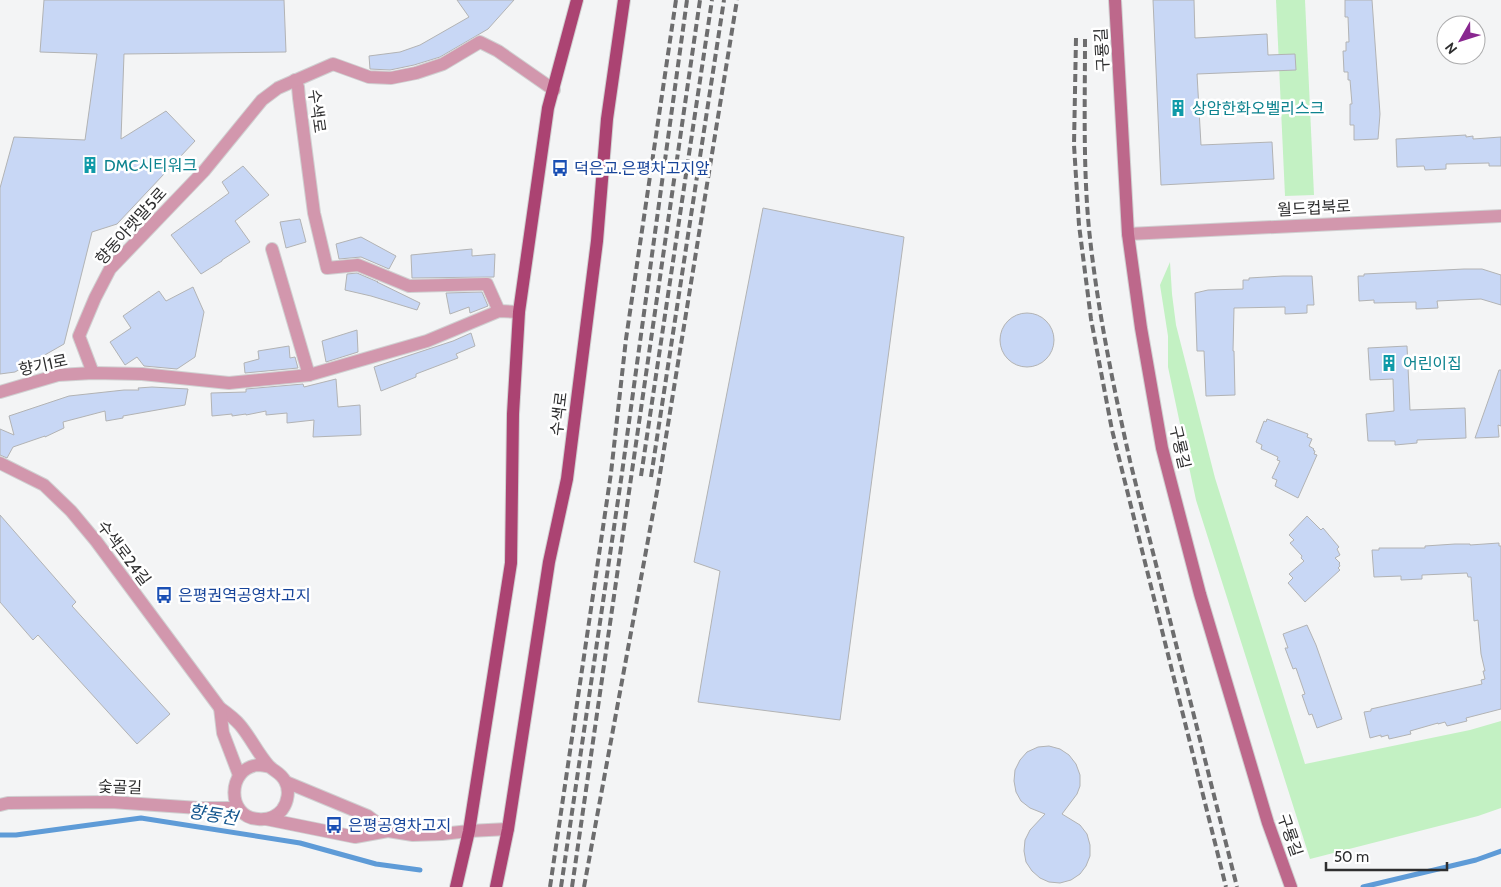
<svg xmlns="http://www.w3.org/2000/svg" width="1501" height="887" viewBox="0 0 1501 887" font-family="Cabin,'Noto Sans KR',sans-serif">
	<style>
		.green { fill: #c3f1c3 }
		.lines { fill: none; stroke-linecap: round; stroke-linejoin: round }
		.stream { stroke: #5e9bd7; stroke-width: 5 }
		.building { fill: #c8d7f5; stroke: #b2b3b4 }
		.street-casing { stroke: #d0d0d1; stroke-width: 14 }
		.secondary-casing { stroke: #d0d0d1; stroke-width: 14 }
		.primary-casing { stroke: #d0d0d1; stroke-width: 14 }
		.street { stroke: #d297ad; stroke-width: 12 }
		.secondary { stroke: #bd688b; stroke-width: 12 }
		.primary { stroke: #ab4372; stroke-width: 12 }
		.rail { stroke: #6d6d6e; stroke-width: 4; stroke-dasharray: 8 4; stroke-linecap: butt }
		.labels { text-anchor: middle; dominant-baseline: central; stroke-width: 5; stroke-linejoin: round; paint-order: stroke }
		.street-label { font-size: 16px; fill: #2e2e2f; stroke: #fff }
		.culture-label { font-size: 16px; fill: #0d838f; stroke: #fff; text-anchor: start }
		.transit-label { font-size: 16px; fill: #164399; stroke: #fff; text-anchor: start }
		.water-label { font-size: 18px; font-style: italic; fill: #14568e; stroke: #fff }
	</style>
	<rect width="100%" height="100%" fill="#f3f4f5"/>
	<g class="green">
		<path d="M1276,0H1305L1314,195L1285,196Z"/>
		<path d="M1170,262L1172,294L1176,325L1215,478L1305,764L1470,730L1501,721V808L1478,816L1310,859L1196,500L1168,367V336L1160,285Z"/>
	</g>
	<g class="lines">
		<g class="stream">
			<path d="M0,835H16L141,818L300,843L376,864L420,870"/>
			<path d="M1363,887L1476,860L1501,851"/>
		</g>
	</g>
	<g class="building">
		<path d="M44,0H284L286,52L124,54L121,139L166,111L195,141L117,224L92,232L64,344L15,372L0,374V188L14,137L85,140L97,54L40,52Z"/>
		<path d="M457,0H514L488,29L440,57L414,65L390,70L370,69L369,56L400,52L420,45L469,17Z"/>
		<path d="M1153,0H1194L1195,38L1267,34L1268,55L1295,54L1296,70L1197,74L1201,145L1272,142L1274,179L1161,185Z"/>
		<path d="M1345,0H1372L1380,114L1378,139L1354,140V125H1350V104H1352L1350,80H1348V72H1344L1343,51H1346V42H1349L1348,17H1345Z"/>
		<path d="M1466,135V137L1473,136V139L1501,137V166H1489V163L1446,164V169L1425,170L1424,166L1397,167L1396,139Z"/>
		<path d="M243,166L269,195L235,221L250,242L222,260V261L201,274L171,235L229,193L222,182Z"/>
		<path d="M763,208L904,237L840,720L698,702L720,571L694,562Z"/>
		<path d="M300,219L306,242L286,248L280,222Z"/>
		<path d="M361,237L396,256L389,269L361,257L339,259L336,244Z"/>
		<path d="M472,249V256L495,254L494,277L412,278L411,255Z"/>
		<path d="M1464,269H1482L1501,275V305L1481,299L1437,301L1438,308L1416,309V302L1374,303V300L1359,301L1358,276H1364V274Z"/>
		<path d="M357,273L378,282H377L420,303L417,310L371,296L345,290L347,274Z"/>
		<path d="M1283,276H1312L1314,305H1307V313L1285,314V307L1234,308L1233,351H1234L1235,395L1206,396L1204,351H1197L1195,293L1208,290L1243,289V280H1249V278Z"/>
		<path d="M193,287L204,312L195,357L177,369L144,366L137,357L125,365L110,342L131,328L123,316L159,291L166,301Z"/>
		<path d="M482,292L488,306L470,313L469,307L450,314L446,293Z"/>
		<circle cx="1027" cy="340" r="27"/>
		<path d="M357,330L358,352L326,362L322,341Z"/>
		<path d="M471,333L475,346L456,354L458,358L416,374V377L381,391L374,367L453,341Z"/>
		<path d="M289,346L290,358L295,357L298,368L245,373L244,363L259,359L258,351Z"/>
		<path d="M1407,346L1410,410L1465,408L1466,438L1417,440V443L1395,445V441H1368L1366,414L1394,411L1393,379L1370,380L1368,348Z"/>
		<path d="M1499,370H1501V426L1498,425L1499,437L1475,438Z"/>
		<path d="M336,379L338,407L360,405L361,435L313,437L314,420L287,423V413L266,415V411L246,415V414L232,416V414L212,416L211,393L246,392V389L303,384L304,387Z"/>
		<path d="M152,387L188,389L185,405L123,416V418L106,421L105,411L63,422L64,428L45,437V436L13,447L7,458L0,455V429L14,435L9,416L69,396L124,390H139L138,388Z"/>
		<path d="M1267,419L1308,434L1307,437L1312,439L1309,446L1314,449L1313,450L1315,451L1314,454L1317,455L1298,498L1275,486L1277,480L1272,478L1280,461L1277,460L1278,457L1261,449L1262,445L1256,442L1264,421L1266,422Z"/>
		<path d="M0,515L76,602L72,606L170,714L137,744L38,635L33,640L0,602Z"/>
		<path d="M1307,516L1321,530L1323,528L1339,547L1337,549L1340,555L1335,558L1340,563L1339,564L1340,566L1338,568L1340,570L1305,602L1288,583L1293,578L1289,574L1304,561L1301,558L1302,556L1290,543L1294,540L1289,535Z"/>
		<path d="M1499,543V546H1501V709L1466,718L1467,721L1447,726L1445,722L1438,724V723L1410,731L1411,734L1389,739L1388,735L1381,737V735L1370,738L1364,712L1371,711V709L1482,684L1481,680L1485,679L1483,671H1485L1481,654L1478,620L1474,621L1471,577H1468L1467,573L1422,575V579L1401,580V576L1374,577L1372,550H1379V548H1425V546L1455,544H1470V545Z"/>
		<path d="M1307,625L1316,645L1342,719L1317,728L1312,714L1309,715L1302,695L1305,694L1296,668L1293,669L1285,648H1288L1283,634Z"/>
		<path d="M1049,746L1060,749L1069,755L1076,764L1080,775V786L1077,794L1062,814L1080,825L1087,834L1090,845V856L1086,866L1080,874L1071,880L1060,883L1049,882L1040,878L1032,871L1026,862L1024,851L1025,840L1030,830L1045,814L1030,808L1021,801L1016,792L1014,781L1015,770L1020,760L1027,752L1038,747Z"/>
	</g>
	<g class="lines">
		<g class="street-casing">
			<g id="street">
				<path d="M295,80L298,87L299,98L314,213L327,268L358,265L409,286L487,284L499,311"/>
				<path d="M1128,234L1501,216"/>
				<path d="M272,249L309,375"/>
				<path d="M93,373L79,336L95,298L110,269L204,171L262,100L278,88L333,64L369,77L391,78L416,73L443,64L480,42L498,51L554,90"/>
				<path d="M0,392L58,375L93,373L142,374L229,383L309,375L427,341L499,311L519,312"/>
				<path d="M0,463L44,485L71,511L96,541L220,708C227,713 235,719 240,725C251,738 258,754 269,766C275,772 281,773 285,781C290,790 288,802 282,810C276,817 267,820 258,819C226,817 227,768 258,765C262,765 266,766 270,767"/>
				<path d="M220,708L223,733L239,775"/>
				<path d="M286,782L368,816L388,831"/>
				<path d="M0,805L8,803L111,802L199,808H238"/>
				<path d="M266,819L355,837L388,831L413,835L442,834L469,831L508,829"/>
			</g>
		</g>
		<g class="secondary-casing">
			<path id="secondary" d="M1115,0L1128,234L1141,328L1162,448L1200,594L1268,823L1291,887"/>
		</g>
		<g class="primary-casing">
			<g id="primary">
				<path d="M456,887L469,831L511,563L513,414L519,312L548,108L577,0"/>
				<path d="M496,887L508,829L549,562L567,479L597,241L607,119L624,0"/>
			</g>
		</g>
		<use href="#street" class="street"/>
		<use href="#secondary" class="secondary"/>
		<use href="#primary" class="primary"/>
		<g class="rail">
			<path d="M1076,38L1074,145L1079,225L1091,319L1112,430L1226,887"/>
			<path d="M1085,39C1085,103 1083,166 1089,229C1097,307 1113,385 1130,461L1237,887"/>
			<path d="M641,476L712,0"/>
			<path d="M651,477L724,0"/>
			<path d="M550,887L611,473L626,339L676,0"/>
			<path d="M561,887L622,473L687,0"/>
			<path d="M572,887L700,0"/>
			<path d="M584,887L658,486L737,0"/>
		</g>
	</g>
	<defs>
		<g id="building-bare" transform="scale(1.35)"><path d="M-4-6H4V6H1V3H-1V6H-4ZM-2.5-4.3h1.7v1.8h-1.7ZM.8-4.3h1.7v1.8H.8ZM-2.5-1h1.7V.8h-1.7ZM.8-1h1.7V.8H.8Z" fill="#0f9aa8" stroke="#fff" stroke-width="2.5" paint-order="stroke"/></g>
		<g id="bus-bare" transform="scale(1.35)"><path d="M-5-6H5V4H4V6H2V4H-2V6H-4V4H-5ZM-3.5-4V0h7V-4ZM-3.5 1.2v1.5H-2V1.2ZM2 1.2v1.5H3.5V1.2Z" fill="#1a4fb4" stroke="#fff" stroke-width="2.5" paint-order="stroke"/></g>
	</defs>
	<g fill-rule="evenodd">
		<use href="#building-bare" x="1178" y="108"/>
		<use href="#building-bare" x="90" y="165"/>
		<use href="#bus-bare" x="560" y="168"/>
		<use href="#building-bare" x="1389" y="363"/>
		<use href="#bus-bare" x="164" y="595"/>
		<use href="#bus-bare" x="334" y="825"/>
	</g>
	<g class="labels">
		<g class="street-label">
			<text transform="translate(1102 50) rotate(-93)">구룡길</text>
			<text transform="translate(317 111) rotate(82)">수색로</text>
			<text transform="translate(1314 208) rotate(-3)">월드컵북로</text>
			<text transform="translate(131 226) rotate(-48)">향동아랫말5로</text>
			<text transform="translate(43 365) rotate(-12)">향기1로</text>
			<text transform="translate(559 414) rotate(-83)">수색로</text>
			<text transform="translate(1180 447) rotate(77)">구룡길</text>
			<text transform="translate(124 553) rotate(53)">수색로24길</text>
			<text transform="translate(120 787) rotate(2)">숯골길</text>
			<text transform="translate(1290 835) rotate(71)">구룡길</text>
		</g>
		<g class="culture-label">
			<text x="1192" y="108">상암한화오벨리스크</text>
			<text x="104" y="165">DMC시티워크</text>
			<text x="1403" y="363">어린이집</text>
		</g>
		<g class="transit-label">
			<text x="574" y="168">덕은교.은평차고지앞</text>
			<text x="178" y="595">은평권역공영차고지</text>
			<text x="348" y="825">은평공영차고지</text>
		</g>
		<g class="water-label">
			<text transform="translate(213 815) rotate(9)">향동천</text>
		</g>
	</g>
	<g transform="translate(1461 40) rotate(231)"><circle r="24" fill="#ffffff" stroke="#ababac"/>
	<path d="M0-4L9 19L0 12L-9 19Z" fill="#892790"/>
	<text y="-8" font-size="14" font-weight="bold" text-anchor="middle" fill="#2e2e2f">N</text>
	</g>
	<path d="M1326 862v8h121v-8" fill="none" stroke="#2e2e2f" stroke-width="2.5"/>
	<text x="1334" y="862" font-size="15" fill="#2e2e2f" stroke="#ffffff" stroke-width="4" paint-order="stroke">50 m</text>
</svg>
